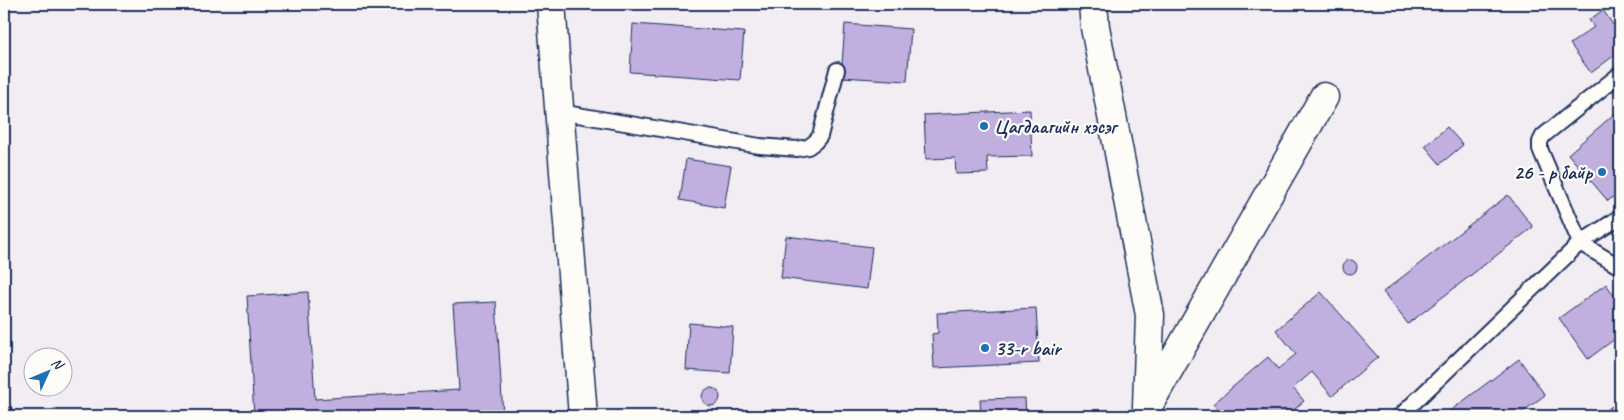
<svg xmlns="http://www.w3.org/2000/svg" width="1624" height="420" viewBox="0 0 1624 420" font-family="Caveat,sans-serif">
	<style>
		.building { fill: #c1afdf; stroke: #1b2f5e }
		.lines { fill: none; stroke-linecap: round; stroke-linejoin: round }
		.lane-casing { stroke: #1b2f5e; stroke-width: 18 }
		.street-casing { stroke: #1b2f5e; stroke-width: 31 }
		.secondary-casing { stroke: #1b2f5e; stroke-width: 31 }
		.lane { stroke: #fdfcf7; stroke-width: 14 }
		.street { stroke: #fdfcf7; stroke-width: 28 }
		.secondary { stroke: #fdfcf7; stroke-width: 28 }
		.poi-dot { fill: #1f6fb2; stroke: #fdfcf7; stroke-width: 2 }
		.labels { text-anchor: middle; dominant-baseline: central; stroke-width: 4.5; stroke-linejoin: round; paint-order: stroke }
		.poi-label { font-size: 20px; font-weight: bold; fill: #1b2f5e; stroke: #fdfcf7; text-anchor: start }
	</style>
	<rect width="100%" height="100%" fill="#f1edf2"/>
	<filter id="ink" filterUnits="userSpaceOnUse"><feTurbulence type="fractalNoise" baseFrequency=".02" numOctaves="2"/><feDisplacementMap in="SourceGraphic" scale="10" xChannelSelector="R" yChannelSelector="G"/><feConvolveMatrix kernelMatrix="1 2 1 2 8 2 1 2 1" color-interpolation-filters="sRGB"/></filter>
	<g filter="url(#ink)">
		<g class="building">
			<path d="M1603,10L1620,35V51L1591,73L1570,44L1594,27L1589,20Z"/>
			<path d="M633,24L744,32L740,80L630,72Z"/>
			<path d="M845,24L911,29L907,81L841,77Z"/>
			<path d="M1620,109V191L1608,201L1568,154Z"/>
			<path d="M1030,110L1032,156L987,157L988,173L956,174L955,158L926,159L924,115Z"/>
			<path d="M1447,127L1463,145L1440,164L1425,146Z"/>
			<path d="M686,159L731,166L724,208L680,200Z"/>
			<path d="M1508,195L1533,227L1408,324L1383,292Z"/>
			<path d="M786,236L872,247L867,289L781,278Z"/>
			<circle cx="1350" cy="267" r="7"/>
			<path d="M1606,284L1620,304V335L1588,359L1559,318Z"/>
			<path d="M308,292L315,399L459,390L453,304L496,302L503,416H254L247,296Z"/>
			<path d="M1321,292L1378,357L1332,396L1312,372L1293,388L1304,401L1287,416H1223L1213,404L1268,357L1278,369L1296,354L1276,330Z"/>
			<path d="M1036,308L1039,363L934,368L932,334L938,333L937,313Z"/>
			<path d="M689,323L733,327L730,373L686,370Z"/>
			<path d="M1519,359L1545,395L1517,416H1448L1446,414Z"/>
			<circle cx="711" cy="397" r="9"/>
			<path d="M1025,398L1026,416H981L980,399Z"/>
			<path d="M1620,401V416H1597Z"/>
		</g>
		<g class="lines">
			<g class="lane-casing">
				<g id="lane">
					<path d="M560,112L760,146L797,149L808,147L815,142L820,136L837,70"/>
					<path d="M1620,217L1580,243L1620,267"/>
					<path d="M4,411V416"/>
					<path d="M1400,416L1580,243L1540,149V142L1543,136L1620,74"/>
				</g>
			</g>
			<g class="street-casing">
				<g id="street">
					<path d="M1093,4L1095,27L1150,315L1147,407L1149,416"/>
					<path d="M1149,404L1324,97"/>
				</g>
			</g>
			<g class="secondary-casing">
				<path id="secondary" d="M551,4L583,416"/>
			</g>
			<use href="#lane" class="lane"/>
			<use href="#street" class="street"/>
			<use href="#secondary" class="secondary"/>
		</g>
	</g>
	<g class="poi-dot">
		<circle cx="984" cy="126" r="5"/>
		<circle cx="1602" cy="172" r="5"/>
		<circle cx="985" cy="348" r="5"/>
	</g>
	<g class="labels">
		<g class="poi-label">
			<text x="994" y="126">Цагдаагийн хэсэг</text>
			<text x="1592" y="172" text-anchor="end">26 - р байр</text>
			<text x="995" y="348">33-r bair</text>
		</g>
	</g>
	<rect width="1624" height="420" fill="none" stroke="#fdfcf7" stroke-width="20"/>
	<rect x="10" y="10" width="1604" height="400" fill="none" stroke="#1b2f5e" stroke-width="2" filter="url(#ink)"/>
	<g transform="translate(48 372) rotate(46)"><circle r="24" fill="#fdfcf7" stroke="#a3aaba"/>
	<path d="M0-4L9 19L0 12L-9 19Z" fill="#1f6fb2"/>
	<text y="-8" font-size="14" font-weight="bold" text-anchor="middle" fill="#1b2f5e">N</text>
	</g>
</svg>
